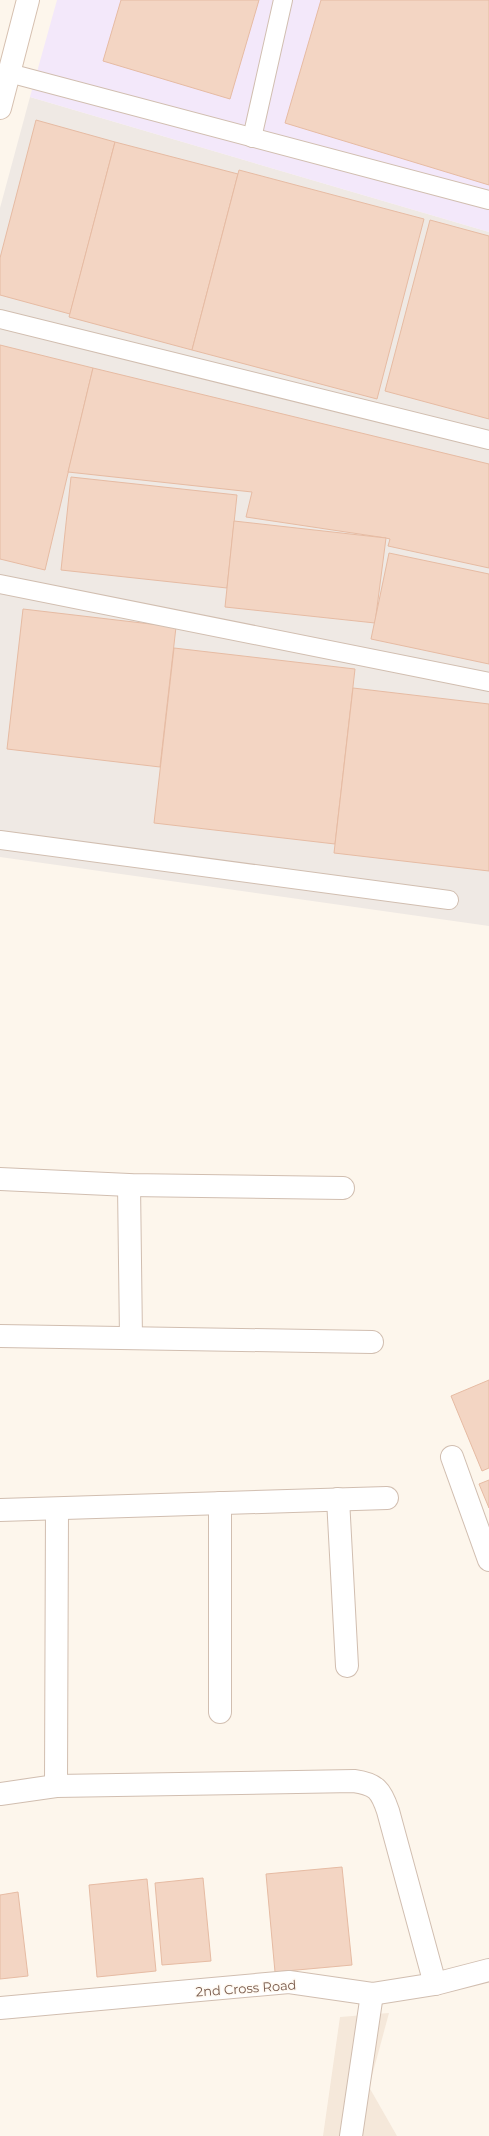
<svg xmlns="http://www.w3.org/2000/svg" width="489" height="2136" viewBox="0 0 489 2136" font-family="Montserrat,sans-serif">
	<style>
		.residential { fill: #f5e8da }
		.industrial { fill: #efe9e4 }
		.education { fill: #f3e8fa }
		.building { fill: #f3d5c3; stroke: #e6bba3 }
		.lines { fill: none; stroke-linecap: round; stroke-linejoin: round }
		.lane-casing { stroke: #d1beb0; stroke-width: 20 }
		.street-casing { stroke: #d1beb0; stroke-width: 24 }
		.secondary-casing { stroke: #d6c0b0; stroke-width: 24 }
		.lane { stroke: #fff; stroke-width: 18 }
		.street { stroke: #fff; stroke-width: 22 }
		.secondary { stroke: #fff; stroke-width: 22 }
		.labels { text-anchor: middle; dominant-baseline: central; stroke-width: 3; stroke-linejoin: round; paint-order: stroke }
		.street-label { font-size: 13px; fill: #7a5c4d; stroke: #fffaf3 }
	</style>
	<rect width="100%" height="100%" fill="#fdf6ec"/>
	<path class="residential" d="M389,2013L369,2087L397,2136H323L340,2017Z"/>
	<path class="industrial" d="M30,97L489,232V926L0,857V208Z"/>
	<path class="education" d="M57,0H489V232L30,97Z"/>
	<g class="building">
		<path d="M121,0H259L230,99L103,61Z"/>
		<path d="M321,0H489V185L285,123Z"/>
		<path d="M36,120L115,142L70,314L0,295V258Z"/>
		<path d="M115,142L238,174L192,350L69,317Z"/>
		<path d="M239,170L424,219L377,399L192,350Z"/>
		<path d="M430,220L489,236V419L385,391Z"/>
		<path d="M0,345L93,368L45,570L0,559Z"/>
		<path d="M93,368L489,464V568L388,546L390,539L386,538L246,517L252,492L68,472Z"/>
		<path d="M71,477L237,495L227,588L61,570Z"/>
		<path d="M234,521L386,538L375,623L225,607Z"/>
		<path d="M389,553L489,574V664L371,639Z"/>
		<path d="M23,609L176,627L160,767L7,749Z"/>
		<path d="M174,648L355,669L335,844L154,823Z"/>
		<path d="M353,688L489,704V871L334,853Z"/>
		<path d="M489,1380V1468L482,1471L451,1396Z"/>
		<path d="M489,1480V1508L479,1484Z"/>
		<path d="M342,1867L352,1965L275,1972L266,1874Z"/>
		<path d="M203,1878L211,1961L162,1965L155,1883Z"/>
		<path d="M147,1879L156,1971L97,1977L89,1885Z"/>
		<path d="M18,1892L28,1976L0,1979V1895Z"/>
	</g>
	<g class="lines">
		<g class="lane-casing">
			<g id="lane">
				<path d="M9,73L489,200"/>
				<path d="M252,138L283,0"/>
				<path d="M0,319L489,440"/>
				<path d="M0,584L489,682"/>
				<path d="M0,840L449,900"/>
			</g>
		</g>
		<g class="street-casing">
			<g id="street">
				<path d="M0,1179L129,1185L343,1188"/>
				<path d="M129,1185L131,1338"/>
				<path d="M0,1336L372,1342"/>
				<path d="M452,1457L489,1560"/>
				<path d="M338,1499L347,1666"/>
				<path d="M0,1510L387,1498"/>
				<path d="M220,1712V1503"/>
				<path d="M56,1786L57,1509"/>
				<path d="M0,1794L56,1786L354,1781C376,1784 381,1790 388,1811L435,1984"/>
				<path d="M0,2008L289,1982L372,1994L435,1984L489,1970"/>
				<path d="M351,2136L372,1994"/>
			</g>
		</g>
		<g class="secondary-casing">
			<path id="secondary" d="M0,108L28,0"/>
		</g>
		<use href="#lane" class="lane"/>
		<use href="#street" class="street"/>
		<use href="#secondary" class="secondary"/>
	</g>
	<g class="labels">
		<g class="street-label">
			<text transform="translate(246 1988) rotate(-4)">2nd Cross Road</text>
		</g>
	</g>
</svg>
